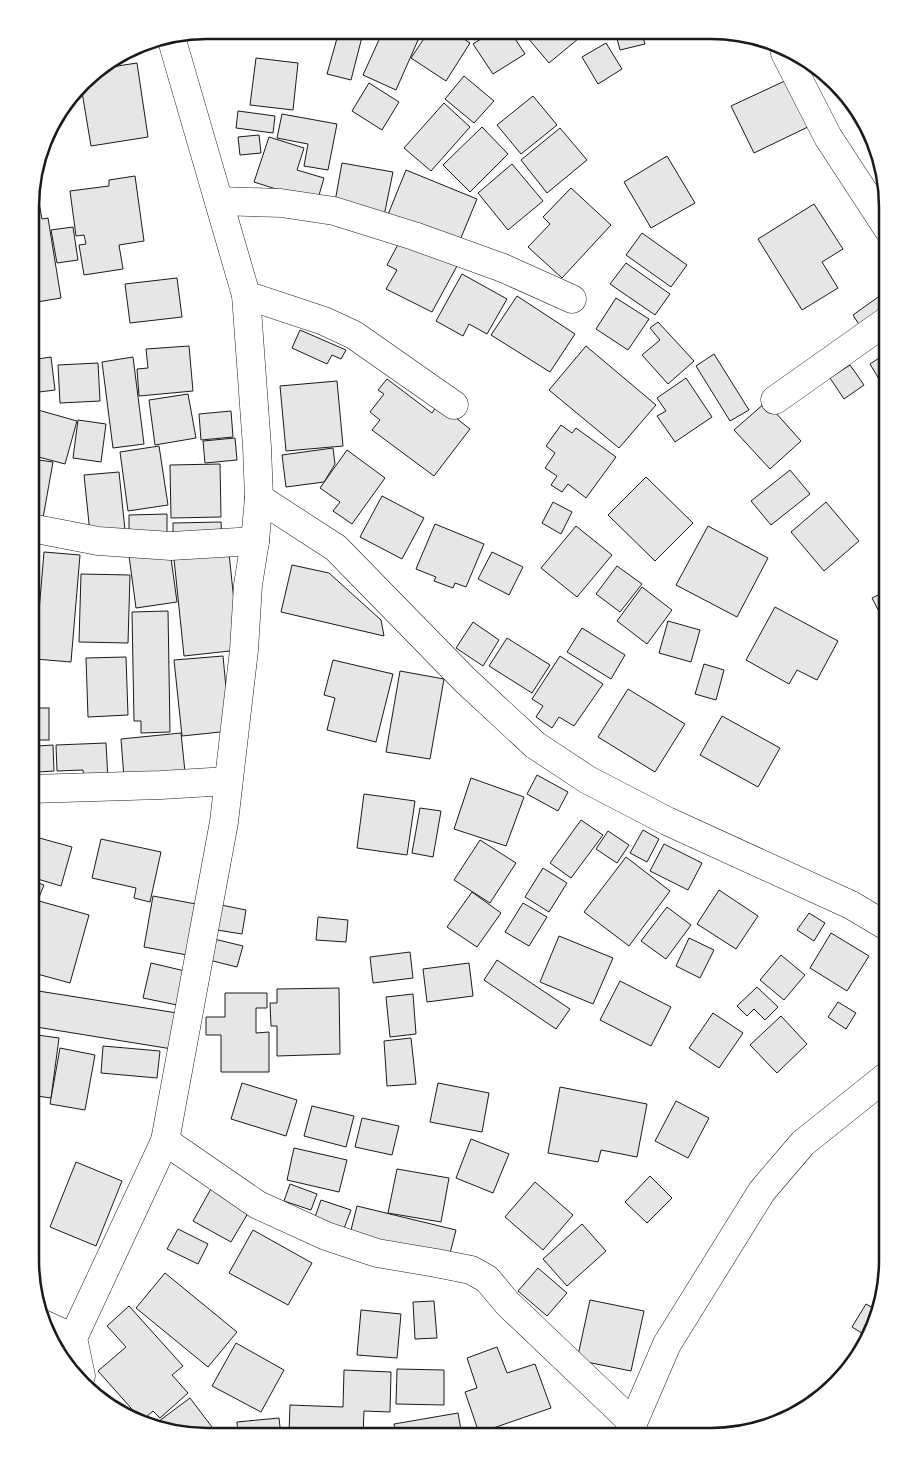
<svg xmlns="http://www.w3.org/2000/svg" width="918" height="1467" viewBox="0 0 918 1467" font-family="'Source Sans 3',sans-serif">
	<style>
		.building { fill: #e6e6e6; stroke: #1a1a1a }
		.lines { fill: none; stroke-linecap: round; stroke-linejoin: round }
		.minor-casing { stroke: #1a1a1a; stroke-width: 29 }
		.minor { stroke: #fff; stroke-width: 28 }
		.rim { fill: none; stroke: #1a1a1a; stroke-width: 2.5 }
	</style>
	<rect width="100%" height="100%" fill="#fff"/>
	<g class="building">
		<path d="M339,31L362,37L351,80L327,74Z"/>
		<path d="M383,31H422L396,90L363,75Z"/>
		<path d="M429,31H452L470,43L446,81L411,58Z"/>
		<path d="M493,31H510L525,54L493,74L473,44Z"/>
		<path d="M522,31H581L584,34L549,63Z"/>
		<path d="M615,31H641L645,44L620,50Z"/>
		<path d="M606,43L622,69L598,84L582,57Z"/>
		<path d="M256,58L298,63L293,110L250,105Z"/>
		<path d="M137,63L148,137L91,146L81,86L90,74L98,69Z"/>
		<path d="M464,76L494,101L474,123L445,99Z"/>
		<path d="M789,79L812,125L754,153L731,106Z"/>
		<path d="M369,83L399,102L382,130L352,111Z"/>
		<path d="M533,96L557,125L521,154L497,125Z"/>
		<path d="M444,103L470,127L431,171L404,148Z"/>
		<path d="M238,111L275,116L273,133L236,128Z"/>
		<path d="M282,114L337,124L328,170L304,166L308,144L277,138Z"/>
		<path d="M482,127L508,154L470,192L443,165Z"/>
		<path d="M560,128L587,160L547,193L521,160Z"/>
		<path d="M259,135L261,153L240,155L238,137Z"/>
		<path d="M269,137L304,148L297,170L324,178L317,202L254,182Z"/>
		<path d="M875,141L879,162L867,148Z"/>
		<path d="M667,156L695,203L651,228L624,182Z"/>
		<path d="M342,163L393,172L384,216L334,207Z"/>
		<path d="M512,164L543,201L508,230L478,193Z"/>
		<path d="M406,170L477,199L458,245L387,217Z"/>
		<path d="M135,176L144,241L119,245L123,269L84,275L79,245L86,244L84,235L76,236L70,191L109,186V180Z"/>
		<path d="M571,188L611,225L562,278L528,247L550,224L543,217Z"/>
		<path d="M39,202L42,219L48,218L61,298L31,303V203Z"/>
		<path d="M814,204L843,249L822,262L838,288L802,310L758,239Z"/>
		<path d="M73,227L78,260L57,263L51,230Z"/>
		<path d="M642,233L687,265L671,287L626,255Z"/>
		<path d="M402,237L457,266L432,312L386,289L397,270L387,265Z"/>
		<path d="M626,263L670,294L655,315L610,284Z"/>
		<path d="M462,274L507,299L487,334L469,324L463,336L436,321Z"/>
		<path d="M177,278L182,317L130,323L125,284Z"/>
		<path d="M888,290V314L863,331L853,315Z"/>
		<path d="M517,296L575,334L550,372L491,335Z"/>
		<path d="M616,298L649,319L628,350L596,329Z"/>
		<path d="M658,322L694,361L668,384L642,355L660,340L650,328Z"/>
		<path d="M300,330L346,350L341,359L332,355L327,364L292,348Z"/>
		<path d="M189,346L193,391L139,396L137,369L148,368L146,349Z"/>
		<path d="M586,346L656,405L619,448L549,390Z"/>
		<path d="M888,352V394L870,364Z"/>
		<path d="M714,354L749,410L730,421L696,366Z"/>
		<path d="M51,357L55,390L31,393V360Z"/>
		<path d="M133,357L144,444L113,448L102,362Z"/>
		<path d="M98,363L100,401L60,403L58,365Z"/>
		<path d="M850,365L864,385L844,399L830,378Z"/>
		<path d="M686,378L712,417L675,442L657,416L666,411L657,398Z"/>
		<path d="M387,379L432,413L438,404L470,429L434,476L372,430L380,420L370,412L384,394L378,390Z"/>
		<path d="M337,381L343,446L286,451L280,386Z"/>
		<path d="M188,394L196,438L155,445L149,400Z"/>
		<path d="M766,402L801,441L770,469L734,430Z"/>
		<path d="M31,408L77,421L65,464L31,455Z"/>
		<path d="M231,411L233,437L201,440L199,414Z"/>
		<path d="M78,420L106,424L101,462L73,458Z"/>
		<path d="M561,425L572,433L576,428L616,457L586,498L568,484L562,492L551,485L557,476L545,468L555,453L546,446Z"/>
		<path d="M235,438L237,460L205,463L203,441Z"/>
		<path d="M159,446L168,505L128,511L120,452Z"/>
		<path d="M333,448L335,464L324,482L286,487L282,455Z"/>
		<path d="M347,450L385,478L352,524L333,511L340,502L320,488Z"/>
		<path d="M31,459L53,462L43,518L31,516Z"/>
		<path d="M220,464L221,517L171,518L170,465Z"/>
		<path d="M790,470L810,494L771,525L751,501Z"/>
		<path d="M119,472L125,530L90,533L84,475Z"/>
		<path d="M646,477L693,523L655,561L608,515Z"/>
		<path d="M382,496L424,518L402,559L360,537Z"/>
		<path d="M553,502L572,512L561,534L542,523Z"/>
		<path d="M826,502L859,541L824,571L791,532Z"/>
		<path d="M167,514V538H129V515Z"/>
		<path d="M221,522L222,541H173V523Z"/>
		<path d="M435,524L484,544L466,587L455,583L453,588L434,581L436,577L416,569Z"/>
		<path d="M576,526L612,555L577,597L541,568Z"/>
		<path d="M708,526L768,558L737,617L676,585Z"/>
		<path d="M170,551L177,602L136,608L129,556Z"/>
		<path d="M44,552L80,555L71,662L35,659Z"/>
		<path d="M492,552L523,567L509,595L478,579Z"/>
		<path d="M229,553L239,650L184,656L174,559Z"/>
		<path d="M292,565L329,573L381,620L384,636L281,612Z"/>
		<path d="M617,566L642,584L620,612L596,594Z"/>
		<path d="M81,574L130,575L128,643L79,642Z"/>
		<path d="M642,587L672,610L647,644L617,621Z"/>
		<path d="M888,590V629L872,598Z"/>
		<path d="M775,607L838,641L817,680L797,670L789,684L746,660Z"/>
		<path d="M168,611L170,732L141,733V721H134L132,612Z"/>
		<path d="M668,621L700,630L691,662L659,653Z"/>
		<path d="M473,622L499,640L483,666L456,648Z"/>
		<path d="M582,628L625,655L611,679L567,652Z"/>
		<path d="M507,638L550,665L532,693L489,666Z"/>
		<path d="M223,656L230,731L182,736L174,660Z"/>
		<path d="M560,656L603,684L574,726L559,717L552,728L536,717L543,706L532,699Z"/>
		<path d="M126,657L128,715L88,717L86,658Z"/>
		<path d="M333,660L393,674L376,742L327,730L335,698L324,695Z"/>
		<path d="M704,664L724,670L716,700L695,694Z"/>
		<path d="M400,671L444,679L430,759L386,752Z"/>
		<path d="M628,689L685,724L655,772L598,737Z"/>
		<rect x="31" y="708" width="18" height="32"/>
		<path d="M722,716L780,748L758,787L700,755Z"/>
		<path d="M181,733L185,772L124,778L121,739Z"/>
		<path d="M106,743L108,780L84,781L83,770L57,771L56,745Z"/>
		<path d="M31,745H34L32,785H31Z"/>
		<path d="M53,745L54,771L38,772L37,746Z"/>
		<path d="M537,775L568,792L558,811L527,794Z"/>
		<path d="M471,778L524,797L506,846L454,829Z"/>
		<path d="M364,794L415,801L407,855L357,848Z"/>
		<path d="M420,808L441,811L433,857L412,853Z"/>
		<path d="M581,820L603,835L571,878L550,863Z"/>
		<path d="M643,830L659,839L647,862L630,853Z"/>
		<path d="M608,831L629,845L617,863L596,849Z"/>
		<path d="M32,836L72,847L61,886L31,877V841Z"/>
		<path d="M101,839L161,852L150,902L134,898L136,888L92,878Z"/>
		<path d="M480,840L516,863L490,903L454,880Z"/>
		<path d="M664,844L702,863L688,890L650,871Z"/>
		<path d="M888,854V876L880,872Z"/>
		<path d="M626,857L670,891L629,946L584,912Z"/>
		<path d="M543,868L567,883L549,912L525,897Z"/>
		<path d="M31,880L44,885L30,919Z"/>
		<path d="M719,890L758,916L736,949L697,924Z"/>
		<path d="M472,892L501,913L477,947L447,927Z"/>
		<path d="M153,896L196,904L187,955L144,947Z"/>
		<path d="M39,901L89,915L70,983L30,972V935Z"/>
		<path d="M523,903L547,917L529,946L505,932Z"/>
		<path d="M221,905L246,910L242,934L217,930Z"/>
		<path d="M667,907L691,925L666,959L641,941Z"/>
		<path d="M809,913L825,923L814,941L797,930Z"/>
		<path d="M318,917L348,920L346,942L316,940Z"/>
		<path d="M831,933L869,956L847,991L810,968Z"/>
		<path d="M559,936L613,958L593,1004L540,982Z"/>
		<path d="M689,938L714,950L700,978L676,966Z"/>
		<path d="M214,939L243,946L237,967L209,960Z"/>
		<path d="M410,952L413,978L373,983L370,957Z"/>
		<path d="M781,955L805,975L784,1000L760,980Z"/>
		<path d="M497,960L570,1009L556,1029L484,980Z"/>
		<path d="M151,963L185,971L177,1005L143,998Z"/>
		<path d="M469,963L473,996L427,1002L423,969Z"/>
		<path d="M620,981L671,1007L651,1046L600,1020Z"/>
		<path d="M757,987L778,1007L765,1020L754,1009L747,1016L737,1006Z"/>
		<path d="M339,988L340,1054L277,1056V1026H271L270,1003H277V989Z"/>
		<path d="M32,990L177,1013L172,1049L30,1026V1002Z"/>
		<path d="M225,993H267V1008H256V1033L269,1032V1072H221V1035H206V1017H225Z"/>
		<path d="M413,994L416,1034L390,1037L386,997Z"/>
		<path d="M838,1002L856,1013L846,1029L828,1017Z"/>
		<path d="M713,1013L743,1033L719,1068L689,1048Z"/>
		<path d="M781,1016L807,1044L777,1073L750,1045Z"/>
		<path d="M30,1034L59,1038L51,1098L30,1095Z"/>
		<path d="M411,1038L416,1084L387,1086L384,1041Z"/>
		<path d="M103,1046L160,1051L157,1078L101,1073Z"/>
		<path d="M60,1048L95,1055L85,1110L50,1104Z"/>
		<path d="M242,1083L297,1100L286,1136L231,1119Z"/>
		<path d="M438,1083L489,1093L482,1132L430,1122Z"/>
		<path d="M560,1087L647,1104L637,1157L601,1150L598,1162L548,1153Z"/>
		<path d="M676,1101L709,1118L688,1158L655,1141Z"/>
		<path d="M312,1106L354,1116L346,1147L304,1136Z"/>
		<path d="M362,1118L399,1126L392,1155L355,1147Z"/>
		<path d="M471,1139L509,1154L493,1193L456,1178Z"/>
		<path d="M294,1148L347,1160L339,1192L287,1180Z"/>
		<path d="M76,1162L122,1181L96,1246L50,1227Z"/>
		<path d="M397,1169L449,1178L441,1222L388,1213Z"/>
		<path d="M650,1176L672,1198L647,1223L625,1202Z"/>
		<path d="M535,1182L573,1215L543,1250L505,1217Z"/>
		<path d="M290,1184L317,1194L311,1210L284,1201Z"/>
		<path d="M212,1187L251,1208L231,1242L193,1221Z"/>
		<path d="M321,1200L351,1210L343,1231L314,1220Z"/>
		<path d="M357,1206L456,1230L448,1261L349,1238Z"/>
		<path d="M888,1208V1228L879,1223Z"/>
		<path d="M582,1224L606,1251L567,1286L543,1259Z"/>
		<path d="M178,1229L208,1244L198,1264L167,1249Z"/>
		<path d="M253,1230L312,1263L288,1305L229,1273Z"/>
		<path d="M538,1268L567,1293L547,1316L518,1291Z"/>
		<path d="M165,1273L237,1332L208,1367L136,1308Z"/>
		<path d="M590,1300L644,1311L631,1371L577,1360Z"/>
		<path d="M434,1301L437,1338L415,1339L413,1302Z"/>
		<path d="M866,1304L880,1312L879,1317L868,1337L852,1327Z"/>
		<path d="M129,1306L183,1366L172,1375L188,1393L160,1418L153,1411L144,1419L139,1417L98,1371L126,1347L107,1326Z"/>
		<path d="M361,1310L401,1314L397,1358L357,1355Z"/>
		<path d="M236,1343L284,1370L261,1412L212,1386Z"/>
		<path d="M497,1347L507,1373L535,1364L551,1408L479,1433L465,1392L477,1388L467,1358Z"/>
		<path d="M397,1369L444,1370V1405L396,1404Z"/>
		<path d="M344,1370L391,1372L390,1412L364,1411L363,1436L289,1433L290,1405L343,1407Z"/>
		<path d="M190,1398L215,1431L209,1436H184L155,1424Z"/>
		<path d="M458,1413L462,1436H396L394,1424Z"/>
		<path d="M279,1418L281,1436H238L237,1422Z"/>
	</g>
	<g class="lines">
		<g class="minor-casing">
			<g id="minor">
				<path d="M171,37L246,295L257,447L259,498L336,548L465,680L535,745L588,780L667,821L851,905L888,927"/>
				<path d="M785,53L828,137L888,229"/>
				<path d="M219,201L281,203L334,211L414,236L503,268L572,299"/>
				<path d="M246,295L324,321L354,335L454,405"/>
				<path d="M775,400L888,320"/>
				<path d="M31,528L98,541L171,546L255,541"/>
				<path d="M31,789L161,785L228,781"/>
				<path d="M165,1141L258,1205L326,1236L377,1253L436,1263L471,1270L487,1279L508,1304L633,1423"/>
				<path d="M43,1324L73,1338"/>
				<path d="M81,1376L73,1338L165,1141L224,822L244,650L248,585L255,541L259,498"/>
				<path d="M627,1437L667,1344L762,1191L803,1143L888,1075"/>
			</g>
		</g>
		<use href="#minor" class="minor"/>
	</g>
	<path d="M0 0H918V1467H0ZM207 39H711A168 168 0 0 1 879 207V1260A168 168 0 0 1 711 1428H207A168 168 0 0 1 39 1260V207A168 168 0 0 1 207 39Z" fill="#fff" fill-rule="evenodd"/>
	<path class="rim" d="M207 39H711A168 168 0 0 1 879 207V1260A168 168 0 0 1 711 1428H207A168 168 0 0 1 39 1260V207A168 168 0 0 1 207 39Z"/>
</svg>
